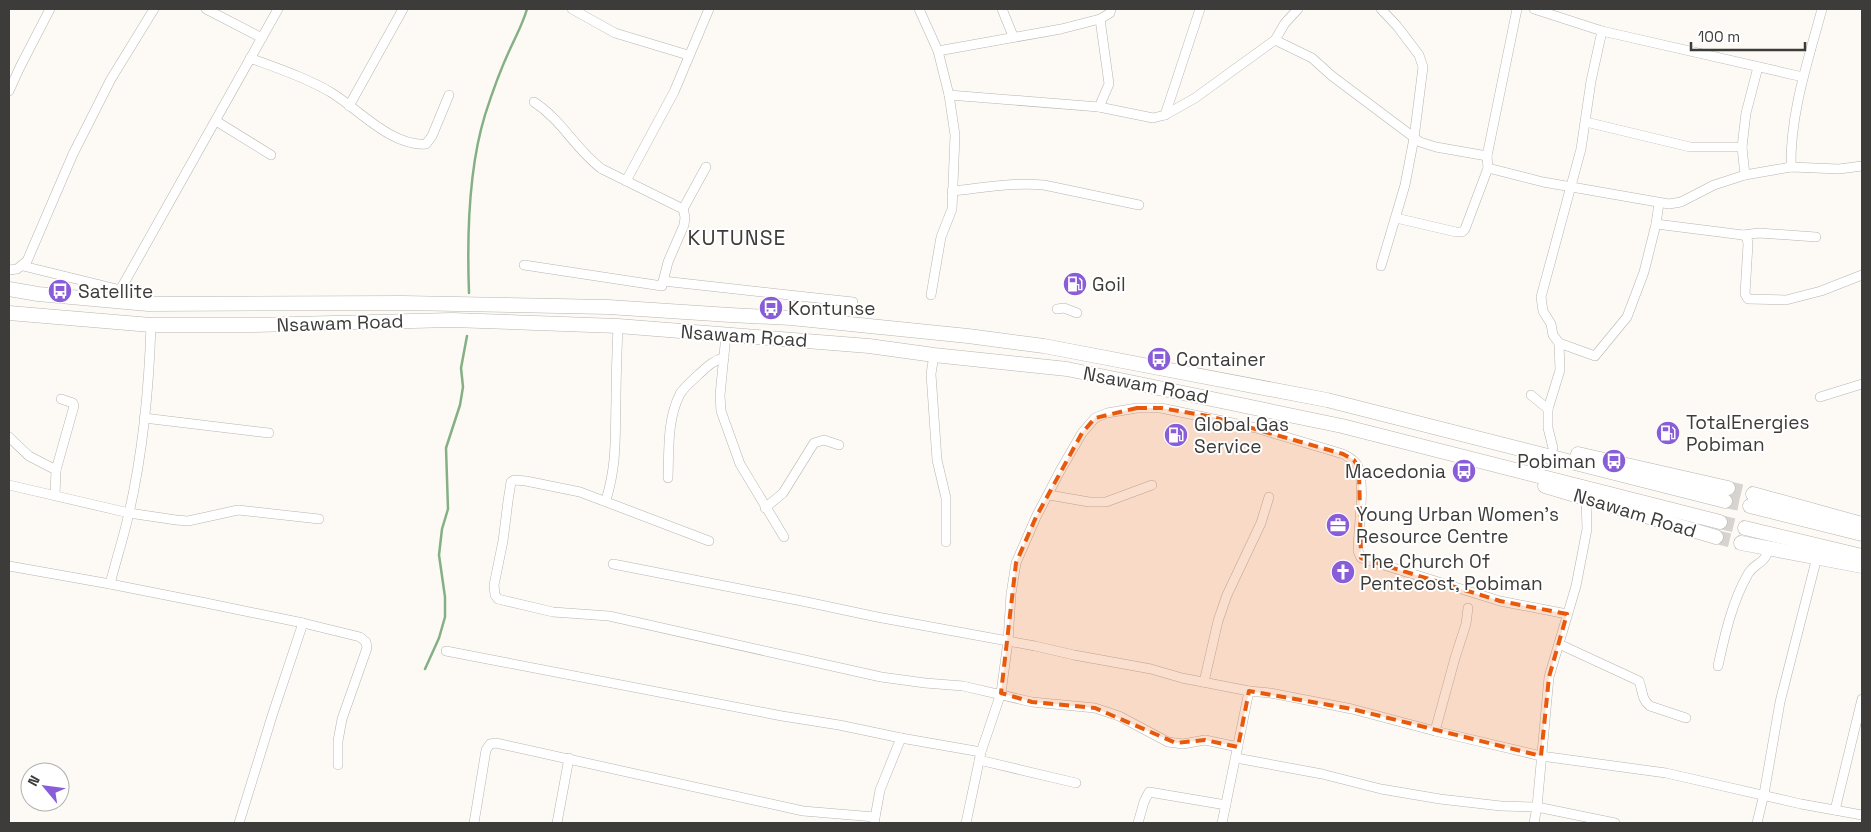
<svg xmlns="http://www.w3.org/2000/svg" width="1871" height="832" viewBox="0 0 1871 832" font-family="'Space Grotesk',sans-serif">
	<style>
		.lines { fill: none; stroke-linecap: round; stroke-linejoin: round }
		.stream { stroke: #85b085; stroke-width: 2.5 }
		.trunk-tunnel { stroke: #d7d4d0; stroke-width: 14; stroke-dasharray: 14 7; stroke-linecap: butt }
		.minor-casing { stroke: #b7b5b0; stroke-width: 10 }
		.trunk-casing { stroke: #b7b5b0; stroke-width: 15 }
		.minor { stroke: #fff; stroke-width: 9 }
		.trunk { stroke: #fff; stroke-width: 14 }
		.marked { fill: #e8590c; fill-opacity: 0.2; stroke: #e8590c; stroke-width: 4; stroke-dasharray: 10 6; stroke-linejoin: round }
		.labels { text-anchor: middle; dominant-baseline: central; stroke-width: 4; stroke-linejoin: round; paint-order: stroke }
		.poi-label { font-size: 19px; fill: #3d3c3a; stroke: #fff; text-anchor: start }
		.street-label { font-size: 19px; fill: #3d3c3a; stroke: #fff }
		.quarter-label { font-size: 21px; letter-spacing: 1px; fill: #3d3c3a; stroke: #fff }
	</style>
	<rect width="100%" height="100%" fill="#fdfaf5"/>
	<g class="lines">
		<g class="stream">
			<path d="M469,293C467,239 469,167 485,115C492,93 501,68 511,47C517,34 523,23 527,9"/>
			<path d="M425,669L439,638L445,617V597L439,555L442,529L448,509L446,448L460,405L463,387L461,368L467,336"/>
		</g>
		<g class="trunk-tunnel">
			<path d="M1728,488L1753,494"/>
			<path d="M1725,501L1750,506"/>
			<path d="M1720,522L1745,528"/>
			<path d="M1716,537L1741,543"/>
		</g>
		<g class="minor-casing">
			<g id="minor">
				<path d="M206,9L262,38"/>
				<path d="M572,9L615,33L688,55"/>
				<path d="M919,9L938,51L949,95L955,135L952,209L941,237L931,295"/>
				<path d="M1002,9L1013,36"/>
				<path d="M1381,9L1397,26L1419,55L1423,67L1414,138L1405,185L1381,266"/>
				<path d="M1534,9L1602,31L1803,77"/>
				<path d="M1602,31L1591,81L1581,149L1541,297L1543,311L1551,324L1553,335L1559,343L1595,356L1627,317L1644,272L1656,224L1659,203"/>
				<path d="M1275,40L1312,58L1332,76L1420,142L1436,147L1487,156"/>
				<path d="M938,51L1061,29L1100,19L1110,13L1111,9"/>
				<path d="M250,58C277,68 307,78 332,93C358,109 392,147 426,144L432,136L449,95"/>
				<path d="M9,91L20,67L50,9"/>
				<path d="M949,95L1099,107L1153,118L1165,115L1195,98L1275,40L1285,23L1298,9"/>
				<path d="M349,106L403,9"/>
				<path d="M1099,107L1109,84L1100,19"/>
				<path d="M1165,115L1200,9"/>
				<path d="M216,121L271,155"/>
				<path d="M1586,122L1690,147H1742"/>
				<path d="M1791,167C1790,113 1808,61 1822,9"/>
				<path d="M1488,168L1543,182L1669,204L1681,202L1714,185L1745,175L1791,167L1839,169L1862,166"/>
				<path d="M1745,175L1742,147L1746,113L1758,67"/>
				<path d="M626,181L674,92L709,9"/>
				<path d="M952,191C983,188 1012,182 1044,185L1139,205"/>
				<path d="M683,209L706,167"/>
				<path d="M1396,218L1456,232H1462L1465,229L1488,168L1487,156L1517,9"/>
				<path d="M1656,224L1743,235L1747,238L1748,244L1745,294L1748,299L1786,300L1821,291L1862,275"/>
				<path d="M1743,235L1759,233L1816,237"/>
				<path d="M524,265L662,286L668,262L684,225L685,217L683,209L602,169C576,150 562,120 534,102"/>
				<path d="M23,266L121,290"/>
				<path d="M9,270L17,269L27,261L73,154L111,79L154,9"/>
				<path d="M663,281L853,302"/>
				<path d="M114,301L278,9"/>
				<path d="M1057,309L1064,308L1077,313"/>
				<path d="M726,335L720,395L721,411L740,464L784,537"/>
				<path d="M934,355L931,374L937,460L946,498V542"/>
				<path d="M1531,395L1548,409"/>
				<path d="M1820,397L1862,384"/>
				<path d="M144,418L269,433"/>
				<path d="M9,437L29,456L56,470L55,495"/>
				<path d="M1553,448L1548,428V409L1560,370L1559,343"/>
				<path d="M56,470L74,406L73,403L61,399"/>
				<path d="M668,478C669,451 667,419 680,394C684,387 692,381 698,375C706,368 713,360 724,358"/>
				<path d="M9,485L129,513L176,520L188,521L238,510L319,519"/>
				<path d="M1049,495L1089,502H1106L1152,485"/>
				<path d="M606,500C617,464 615,437 616,400C616,376 617,351 618,326"/>
				<path d="M765,508L783,493L814,443L824,440L839,445"/>
				<path d="M709,541L580,492L526,481L514,480L511,482L508,501L503,541L494,585L495,595L498,599L553,612L609,616L881,677L925,683L963,686L1032,702L1095,708L1119,716L1168,742L1183,744L1205,740L1238,747"/>
				<path d="M613,564L802,601L877,617L1035,646L1074,655L1151,669L1182,678L1249,691"/>
				<path d="M9,566L110,584L206,603L303,623L360,637L366,642L367,648L342,719L338,741V765"/>
				<path d="M110,584C116,560 124,536 129,513C143,452 149,388 151,325"/>
				<path d="M1559,644L1639,681C1643,691 1641,699 1650,706L1686,718"/>
				<path d="M446,651L782,716L839,725L901,738L981,752"/>
				<path d="M1718,666C1725,634 1732,602 1748,574C1756,561 1764,566 1769,548"/>
				<path d="M1204,682L1218,621L1227,595L1261,523L1269,497"/>
				<path d="M1435,731L1455,658L1466,624L1468,608"/>
				<path d="M1236,758L1322,774L1381,789L1440,799L1501,806L1537,807L1615,823"/>
				<path d="M979,760L1076,783"/>
				<path d="M1835,810L1862,699"/>
				<path d="M239,823L273,713L303,623"/>
				<path d="M474,823L486,750L490,744L496,743L803,811L875,817"/>
				<path d="M557,823L569,758"/>
				<path d="M874,823L880,790L901,738"/>
				<path d="M966,823L981,752L1001,693L1008,641L1011,594L1016,563L1036,517L1060,471L1082,433L1095,418L1107,413L1137,408H1161L1256,428L1343,454C1350,458 1357,461 1359,470C1365,490 1358,529 1358,551L1361,558L1500,601L1567,614"/>
				<path d="M1138,823L1144,802L1149,792L1226,805"/>
				<path d="M1222,823L1249,691L1270,693L1352,709L1435,731L1541,756L1666,773L1801,804L1862,815"/>
				<path d="M1534,823L1537,807L1549,677L1576,586L1587,529L1586,497"/>
				<path d="M1757,823L1764,794L1780,702L1817,557"/>
			</g>
		</g>
		<g class="trunk-casing">
			<g id="trunk">
				<path d="M9,289L38,294L148,304L403,303L608,307L730,315L791,318L968,336L1044,346L1327,400L1725,501"/>
				<path d="M9,313L151,325H253L452,320L618,326L869,346L934,355L1067,369L1342,426L1720,522"/>
				<path d="M1578,454L1728,488"/>
				<path d="M1545,486L1716,537"/>
				<path d="M1753,494L1862,524"/>
				<path d="M1750,506L1862,534"/>
				<path d="M1745,528L1862,556"/>
				<path d="M1741,543L1862,566"/>
			</g>
		</g>
		<use href="#minor" class="minor"/>
		<use href="#trunk" class="trunk"/>
	</g>
	<path class="marked" d="M1137,408H1161L1213,417L1343,454L1354,460L1359,469L1361,558L1500,601L1567,614L1549,677L1541,756L1352,709L1249,691L1238,747L1205,740L1176,743L1095,708L1032,702L1001,693L1016,563L1036,517L1082,433L1095,418Z"/>
	<defs>
		<g id="fuel-disc" transform="scale(1.25)"><circle r="9.5" fill="#885dd7" stroke="#fff"/><path d="M-5.5-6h7V0h2V4h1.3V-2.5L3-4.5l.8-.8L6-3V5H2.5V1h-1V6h-7ZM-4.2-4.7v3.2H.2V-4.7Z" fill="#fff"/></g>
		<g id="bus-disc" transform="scale(1.25)"><circle r="9.5" fill="#885dd7" stroke="#fff"/><path d="M-5-6H5V4H4V6H2V4H-2V6H-4V4H-5ZM-3.5-4V0h7V-4ZM-3.5 1.2v1.5H-2V1.2ZM2 1.2v1.5H3.5V1.2Z" fill="#fff"/></g>
		<g id="office-disc" transform="scale(1.25)"><circle r="9.5" fill="#885dd7" stroke="#fff"/><path d="M-6-3h4V-5.5h4V-3h4V5H-6ZM-1-4.5V-3h2v-1.5ZM-6 0V1H6V0Z" fill="#fff"/></g>
		<g id="church-disc" transform="scale(1.25)"><circle r="9.5" fill="#885dd7" stroke="#fff"/><path d="M-1.2-6h2.4v3.5h3.3v2.4h-3.3V6h-2.4V-.1h-3.3v-2.4h3.3Z" fill="#fff"/></g>
	</defs>
	<g fill-rule="evenodd">
		<use href="#fuel-disc" x="1075" y="284"/>
		<use href="#bus-disc" x="60" y="291"/>
		<use href="#bus-disc" x="771" y="308"/>
		<use href="#bus-disc" x="1159" y="359"/>
		<use href="#fuel-disc" x="1668" y="433"/>
		<use href="#fuel-disc" x="1176" y="435"/>
		<use href="#bus-disc" x="1614" y="461"/>
		<use href="#bus-disc" x="1464" y="471"/>
		<use href="#office-disc" x="1338" y="525"/>
		<use href="#church-disc" x="1343" y="572"/>
	</g>
	<g class="labels">
		<g class="poi-label">
			<text x="1092" y="284">Goil</text>
			<text x="78" y="291">Satellite</text>
			<text x="788" y="308">Kontunse</text>
			<text x="1176" y="359">Container</text>
			<text x="1686" y="422">TotalEnergies<tspan x="1686" dy="22">Pobiman</tspan></text>
			<text x="1194" y="424">Global Gas<tspan x="1194" dy="22">Service</tspan></text>
			<text x="1596" y="461" text-anchor="end">Pobiman</text>
			<text x="1446" y="471" text-anchor="end">Macedonia</text>
			<text x="1356" y="514">Young Urban Women's<tspan x="1356" dy="22">Resource Centre</tspan></text>
			<text x="1360" y="561">The Church Of<tspan x="1360" dy="22">Pentecost, Pobiman</tspan></text>
		</g>
		<g class="street-label">
			<text transform="translate(340 323) rotate(-2)">Nsawam Road</text>
			<text transform="translate(744 336) rotate(4)">Nsawam Road</text>
			<text transform="translate(1146 385) rotate(11)">Nsawam Road</text>
			<text transform="translate(1635 513) rotate(17)">Nsawam Road</text>
		</g>
		<g class="quarter-label">
			<text x="737" y="237">KUTUNSE</text>
		</g>
	</g>
	<rect width="1871" height="832" fill="none" stroke="#3d3c3a" stroke-width="20"/>
	<g transform="translate(45 787) rotate(299)"><circle r="24" fill="#ffffff" stroke="#b1b1b0"/>
	<path d="M0-4L9 19L0 12L-9 19Z" fill="#885dd7"/>
	<text y="-8" font-size="14" font-weight="bold" text-anchor="middle" fill="#3d3c3a">N</text>
	</g>
	<path d="M1691 42v8h114v-8" fill="none" stroke="#3d3c3a" stroke-width="2.5"/>
	<text x="1698" y="42" font-size="15" fill="#3d3c3a" stroke="#ffffff" stroke-width="4" paint-order="stroke">100 m</text>
</svg>
